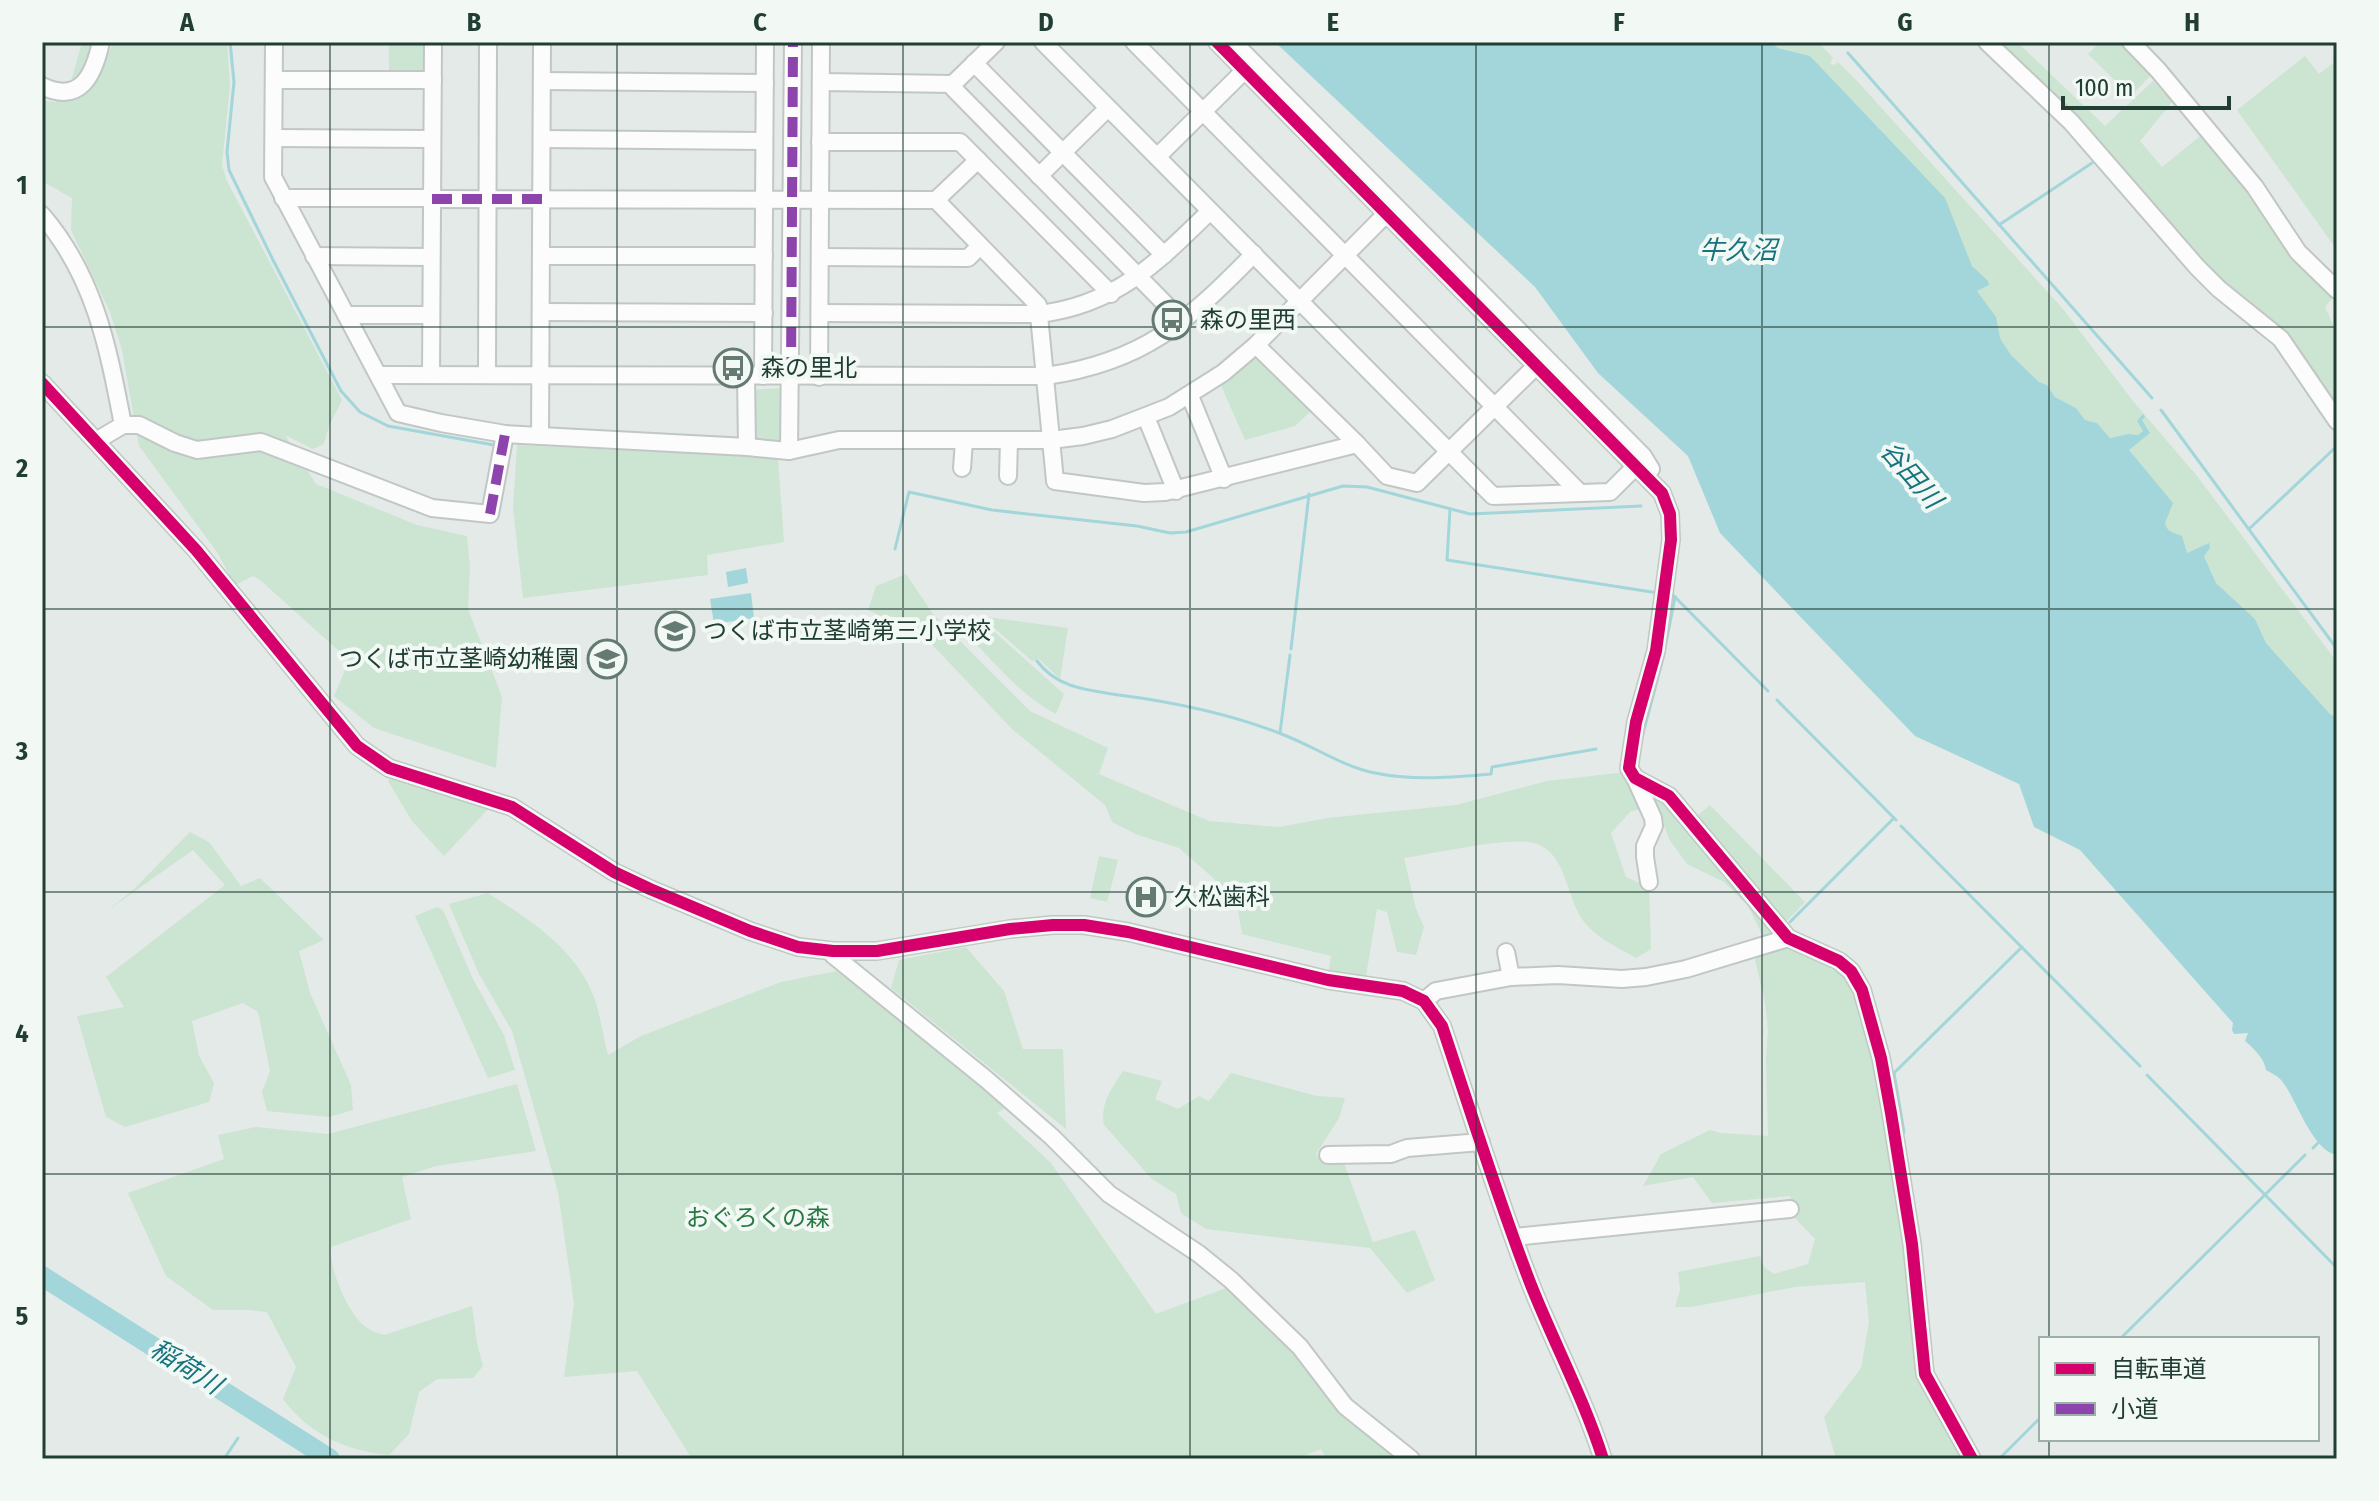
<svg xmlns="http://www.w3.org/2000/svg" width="2379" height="1501" viewBox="0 0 2379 1501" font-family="'Fira Sans Condensed','Noto Sans JP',sans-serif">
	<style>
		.green { fill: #cce4d2 }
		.water { fill: #a2d6da }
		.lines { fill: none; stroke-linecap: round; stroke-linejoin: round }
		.stream { stroke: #a2d6da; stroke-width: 3 }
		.river { stroke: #a2d6da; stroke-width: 20 }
		.minor-casing { stroke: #c1c7c4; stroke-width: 20 }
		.minor { stroke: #fbfcfb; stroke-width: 16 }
		.quiet { stroke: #8e44ad; stroke-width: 10; stroke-dasharray: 20 10; stroke-linecap: butt }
		.cycleway-casing { stroke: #f2f9f5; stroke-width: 17 }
		.cycleway { stroke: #d6006c; stroke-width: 12 }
		.grid { fill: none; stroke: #203e34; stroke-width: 2; stroke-opacity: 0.55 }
		.labels { text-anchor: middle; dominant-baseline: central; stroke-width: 8; stroke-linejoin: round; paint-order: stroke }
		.poi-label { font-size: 24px; fill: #203e34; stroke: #f2f9f5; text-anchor: start }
		.park-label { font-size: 24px; fill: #287842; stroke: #f2f9f5 }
		.water-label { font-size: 26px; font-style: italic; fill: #17737e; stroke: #f2f9f5 }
		.neatline { fill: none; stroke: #203e34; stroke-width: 3 }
		.grid-label { font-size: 26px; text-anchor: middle; font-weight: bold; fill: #203e34 }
	</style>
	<rect width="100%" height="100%" fill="#e4eae7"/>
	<g class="green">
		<path d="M82,42H110L109,53L113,42H227L230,85L222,165L227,181L342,400L329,426L324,444L313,449L285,435L316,484L417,525L467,536L470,568L468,609L502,697L496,768L374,728L334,696L349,660L260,580L253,576L235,585L217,552L139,446L122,350L110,312L71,230L72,198L42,181V101L56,102L71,82Z"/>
		<rect x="389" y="42" width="38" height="30"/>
		<path d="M1770,42H1818L1833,58L1830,63L1834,65L1838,62L1858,82L2063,309L2133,401L2197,476L2337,662V717L2330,714L2266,643L2255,619L2216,583L2201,548L2187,553L2179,535L2173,534L2167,528L2137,461L2129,449L2150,433L2142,420L2137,421L2143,431L2138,435L2128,434L2110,438L2097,423L2085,420L2076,408L2055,397L2047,385L2039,382L2011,355L2000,338L1995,317L1977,291L1989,285L1978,273L1810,56L1778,48Z"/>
		<path d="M1992,42H2017L2105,126L2153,81L2172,102L2140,141L2162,167L2204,133L2293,255L2335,295L2325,307L2337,333V402L2285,336L2221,286Z"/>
		<path d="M2100,42H2122L2153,73L2131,96L2088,54Z"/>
		<path d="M2305,56L2319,74L2337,60V250L2237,110Z"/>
		<path d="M1254,353L1313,409L1295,426L1245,440L1220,383Z"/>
		<path d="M781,388V444L749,442V390Z"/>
		<path d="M517,445L778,458L784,542L707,555L708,575L523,598L513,507Z"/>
		<path d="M906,574L933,614L1030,711L1108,748L1099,774L1209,821L1279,827L1327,818L1456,805L1547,781L1626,772L1666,800L1777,931L1788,949L1832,960L1848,975L1865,1011L1898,1178L1916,1355L1967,1459H1836L1824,1417L1861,1368L1869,1322L1865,1282L1794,1287L1692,1307H1675L1680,1290L1678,1272L1760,1256L1764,1267L1774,1274L1808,1264L1815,1239L1793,1216L1790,1196L1712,1203L1693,1177L1643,1186L1661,1154L1710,1130L1721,1133L1768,1136L1766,1058L1768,1030L1765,1002L1755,960L1763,936L1748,906L1724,882L1687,864L1669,839L1657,807L1631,811L1611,833L1626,877L1649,887L1651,949L1636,958C1619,948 1598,939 1585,923C1565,899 1568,852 1534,843C1508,836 1433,854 1404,858L1416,909L1424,927L1416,955L1397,952L1387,912L1377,909L1366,976L1329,970L1331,956L1242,934L1236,898L1179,848L1138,835L1112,822L1105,805L1012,729L924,636L868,610L876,586Z"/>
		<path d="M986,617L1068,628L1060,679L1039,659L1032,661L984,619Z"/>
		<path d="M981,620L1064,694L1056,714C1020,695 993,661 965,632Z"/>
		<path d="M393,776L491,806L444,856L412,821L388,781Z"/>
		<path d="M1710,805L1805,902L1784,924L1697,816Z"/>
		<path d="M190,832L209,842L241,886L260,878L324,940L299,951L310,993L351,1085L353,1110L329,1117L267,1111L262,1092L270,1071L258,1012L243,1003L192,1021L199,1056L214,1083L209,1102L125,1127L106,1117L77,1016L124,1007L106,977L225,885L193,850L107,911L132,891Z"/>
		<path d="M1099,856L1118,860L1107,902L1090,898Z"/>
		<path d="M488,893C531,921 577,949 595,1000C601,1018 603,1037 608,1055L641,1036L781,982L837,971L1008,1106L997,1113L1051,1163L1156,1314L1229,1287L1309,1363L1397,1459H1326L1321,1449L1296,1459H692L637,1371L564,1377L574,1303L558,1192L512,1031L479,974L449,904Z"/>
		<path d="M437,907L443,910L473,979L504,1035L515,1070L488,1078L415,916Z"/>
		<path d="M966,947L1004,991L1023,1049H1063L1066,1129L891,988L899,960Z"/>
		<path d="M1123,1071L1162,1081L1155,1099L1178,1109L1199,1096L1209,1101L1231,1073L1317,1096L1345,1098L1339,1118L1316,1154L1322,1163H1344L1373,1242L1415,1230L1435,1280L1407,1293L1370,1248L1206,1229L1181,1213L1176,1194L1152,1179L1104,1125C1100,1104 1111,1089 1123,1071Z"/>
		<path d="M517,1084L536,1151L436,1166L402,1177L411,1219L331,1247C328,1267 349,1316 366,1327C371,1331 378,1333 384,1335L472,1306L477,1343L483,1366L473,1378L437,1379L419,1392L409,1434L389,1455C346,1451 309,1434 283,1399L296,1367L267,1312L249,1310H213L166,1276L128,1193L224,1159L218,1135L256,1127L328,1134Z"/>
	</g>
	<g class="water">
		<path d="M1275,42H1770L1778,48L1810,56L1945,198L1972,266L1988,281L1989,285L1977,291L1996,317L2000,338L2011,355L2039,382L2047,385L2055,397L2076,408L2085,420L2097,423L2110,438L2128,434L2138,435L2143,431L2137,421L2143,414L2145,417L2142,420L2150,433L2129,450L2173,503L2165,523C2168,533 2173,532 2182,536L2187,553L2209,543L2210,548L2204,556L2216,583L2255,619L2266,643L2330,714L2337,717V1155C2312,1151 2297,1100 2282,1081C2278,1076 2271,1073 2266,1070C2264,1057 2252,1047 2245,1041L2248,1033L2234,1034L2232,1030L2233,1023L2080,850L2034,827L2019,784L1915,736L1720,533L1688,456L1598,373L1535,287Z"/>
		<path d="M746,568L748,583L728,587L726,572Z"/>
		<path d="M751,593L754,618L714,624L710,599Z"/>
	</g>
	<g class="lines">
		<g class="stream">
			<path d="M230,42L234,82L227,152L229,170L273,260L341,391L360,412L388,426L494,445"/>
			<path d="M1838,42L1839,43"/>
			<path d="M1848,53L2152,398"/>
			<path d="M1999,225L2092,163"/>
			<path d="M2161,410L2337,649"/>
			<path d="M1450,509L1447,560L1658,593"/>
			<path d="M2249,529L2337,446"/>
			<path d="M895,549L909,492L992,510L1137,526L1170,533L1186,532L1343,486L1367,487L1470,514L1641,506"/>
			<path d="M1672,594L1768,691"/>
			<path d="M1291,649L1309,494"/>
			<path d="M1037,661C1057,688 1087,690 1119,695C1173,702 1227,713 1279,733C1312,745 1341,766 1375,773C1414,781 1453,777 1491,774L1492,767L1596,749"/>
			<path d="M1777,700L1896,820"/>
			<path d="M1280,733L1290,655"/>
			<path d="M1641,741L1663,658L1675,597"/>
			<path d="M1901,826L2140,1066"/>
			<path d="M1790,922L1894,818"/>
			<path d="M2147,1075L2337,1268"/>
			<path d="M1904,1132L1894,1073L2022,947"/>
			<path d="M2313,1148L2319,1142"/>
			<path d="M2120,1339L2305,1155"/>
			<path d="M224,1459L238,1438"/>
			<path d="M1999,1459L2041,1417"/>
		</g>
		<path class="river" d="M42,1276L330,1459"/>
		<g class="minor-casing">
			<g id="minor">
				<path d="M274,42L273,177L398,413L441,423L505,434L747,447L789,451L839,440H1051L1083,436L1112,429L1169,407L1223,373L1256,345L1387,213"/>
				<path d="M1043,42L1493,496L1610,492L1636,466"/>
				<path d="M1134,42L1580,493"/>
				<path d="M1217,42L1662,493L1670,514L1671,540L1656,651L1636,722L1629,768L1635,778L1669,796L1788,938L1839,961L1851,971L1862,990L1881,1058L1891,1113L1912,1244L1925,1374L1972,1459"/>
				<path d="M1233,42L1643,456L1651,469"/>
				<path d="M1987,42L2071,122L2197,267L2219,289L2281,339L2337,421"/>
				<path d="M2131,42L2158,70L2255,187L2298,252L2337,290"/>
				<path d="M974,63L1164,255"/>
				<path d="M274,80H433"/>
				<path d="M542,81L765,83"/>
				<path d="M821,82L953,84L996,42"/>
				<path d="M953,84V88L1183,322"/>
				<path d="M42,86C81,105 94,74 101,42"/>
				<path d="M274,138L432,139"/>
				<path d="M542,139L764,141"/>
				<path d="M820,142H960L1111,294"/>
				<path d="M1157,157L1245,70"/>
				<path d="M1039,176L1108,108"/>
				<path d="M283,198H432"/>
				<path d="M432,199L936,200L1038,305L1055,481L1144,493L1165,492L1357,444L1387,476L1417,483L1536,366"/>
				<path d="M936,200L978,160"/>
				<path d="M42,215C95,277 108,347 123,425L96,441"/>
				<path d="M314,256L431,257"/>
				<path d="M541,256H764"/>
				<path d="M820,257L968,258L980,246"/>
				<path d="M541,312L764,313"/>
				<path d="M820,313L1039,314C1116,305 1158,262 1210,211"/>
				<path d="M346,315H431"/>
				<path d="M1256,345L1357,444"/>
				<path d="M379,375L1046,376C1144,362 1187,322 1254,254"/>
				<path d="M431,375L433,42"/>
				<path d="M487,375L488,42"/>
				<path d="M746,376L747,447"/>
				<path d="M763,376L765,42"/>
				<path d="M819,377L821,42"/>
				<path d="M42,383L196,550L357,746L389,768L512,807L614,872L650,889L750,931L798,947L833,951H877L1010,929L1053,925H1084L1128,932L1328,980L1403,991L1424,1001L1442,1026C1471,1112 1498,1200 1531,1285C1554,1343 1584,1399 1603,1459"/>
				<path d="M1190,396L1224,479"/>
				<path d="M1146,417L1176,491"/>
				<path d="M123,425H139L175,443L197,450L261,442L432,508L490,514L505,434"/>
				<path d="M540,436L542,42"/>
				<path d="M789,451L793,42"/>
				<path d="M962,468L964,441"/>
				<path d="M1008,476L1009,441"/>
				<path d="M1635,778L1653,818L1654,826L1645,846V857L1649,882"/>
				<path d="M1506,952L1511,977"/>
				<path d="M833,955L987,1080L1052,1137L1109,1194L1199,1254L1231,1280L1300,1347L1345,1406L1411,1459"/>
				<path d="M1424,1001L1436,991L1511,977L1558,975L1622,979L1646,977L1686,969L1788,938"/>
				<path d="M1328,1155L1391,1154L1407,1148L1481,1142"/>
				<path d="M1514,1237L1790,1209"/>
			</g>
		</g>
		<use href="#minor" class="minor"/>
		<g class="quiet">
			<path d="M432,199H542"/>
			<path d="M791,377L793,42"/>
			<path d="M490,514L505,434"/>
		</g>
		<g class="cycleway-casing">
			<g id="cycleway">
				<path d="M1217,42L1662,493L1670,514L1671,540L1656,651L1636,722L1629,768L1635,778L1669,796L1788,938L1839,961L1851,971L1862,990L1881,1058L1891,1113L1912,1244L1925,1374L1972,1459"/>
				<path d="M42,383L196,550L357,746L389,768L512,807L614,872L650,889L750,931L798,947L833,951H877L1010,929L1053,925H1084L1128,932L1328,980L1403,991L1424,1001L1442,1026C1471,1112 1498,1200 1531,1285C1554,1343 1584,1399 1603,1459"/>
			</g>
		</g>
		<use href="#cycleway" class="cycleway"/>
	</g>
	<path class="grid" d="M330,42V1459M617,42V1459M903,42V1459M1190,42V1459M1476,42V1459M1762,42V1459M2049,42V1339M42,327H2337M42,609H2337M42,892H2337M42,1174H2337M2049,1439V1459"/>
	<defs>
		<g id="bus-ring" transform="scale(2)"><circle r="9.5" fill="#f2f9f5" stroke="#657a73" stroke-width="1.5"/><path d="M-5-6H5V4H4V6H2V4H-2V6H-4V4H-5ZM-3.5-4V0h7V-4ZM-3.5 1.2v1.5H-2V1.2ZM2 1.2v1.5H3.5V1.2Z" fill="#657a73"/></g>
		<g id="school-ring" transform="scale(2)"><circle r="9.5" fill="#f2f9f5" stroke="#657a73" stroke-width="1.5"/><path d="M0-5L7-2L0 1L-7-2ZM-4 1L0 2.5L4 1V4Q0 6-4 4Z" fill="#657a73"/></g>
		<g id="hospital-ring" transform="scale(2)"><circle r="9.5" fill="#f2f9f5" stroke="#657a73" stroke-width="1.5"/><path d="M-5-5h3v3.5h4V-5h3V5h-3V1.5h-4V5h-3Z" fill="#657a73"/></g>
	</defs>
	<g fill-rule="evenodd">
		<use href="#bus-ring" x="1172" y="320"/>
		<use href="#bus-ring" x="733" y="368"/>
		<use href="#school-ring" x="675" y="631"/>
		<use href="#school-ring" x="607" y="659"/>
		<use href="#hospital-ring" x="1146" y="897"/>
	</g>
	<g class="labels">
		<g class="poi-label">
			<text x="1200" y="320">森の里西</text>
			<text x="761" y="368">森の里北</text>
			<text x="703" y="631">つくば市立茎崎第三小学校</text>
			<text x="579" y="659" text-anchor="end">つくば市立茎崎幼稚園</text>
			<text x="1174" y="897">久松歯科</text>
		</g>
		<g class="park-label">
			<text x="758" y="1218">おぐろくの森</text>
		</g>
		<g class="water-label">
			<text x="1738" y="250">牛久沼</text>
			<text transform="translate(1911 475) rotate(49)">谷田川</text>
			<text transform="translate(186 1367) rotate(32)">稲荷川</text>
		</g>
	</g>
	<rect width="2379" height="1501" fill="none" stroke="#f2f9f5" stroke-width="88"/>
	<rect x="2039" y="1337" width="280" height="104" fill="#f2f9f5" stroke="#9eaea8" stroke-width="2"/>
	<rect x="2055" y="1363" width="40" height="12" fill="#d6006c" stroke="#9eaea8" stroke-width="2"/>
	<text x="2111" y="1377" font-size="24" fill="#203e34">自転車道</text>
	<rect x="2055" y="1403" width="40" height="12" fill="#8e44ad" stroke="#9eaea8" stroke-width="2"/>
	<text x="2111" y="1417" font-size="24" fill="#203e34">小道</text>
	<path d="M2063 96v12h166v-12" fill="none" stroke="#203e34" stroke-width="4"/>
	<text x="2075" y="96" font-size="24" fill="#203e34" stroke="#f2f9f5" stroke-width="6" paint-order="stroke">100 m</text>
	<rect x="44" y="44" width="2291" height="1413" class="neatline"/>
	<g class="grid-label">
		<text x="187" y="31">A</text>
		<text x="474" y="31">B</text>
		<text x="760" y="31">C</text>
		<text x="1046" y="31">D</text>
		<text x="1333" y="31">E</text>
		<text x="1619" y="31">F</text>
		<text x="1905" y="31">G</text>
		<text x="2192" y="31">H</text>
		<text x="22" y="194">1</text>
		<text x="22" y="477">2</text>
		<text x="22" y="760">3</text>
		<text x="22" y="1042">4</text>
		<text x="22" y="1325">5</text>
	</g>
</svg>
